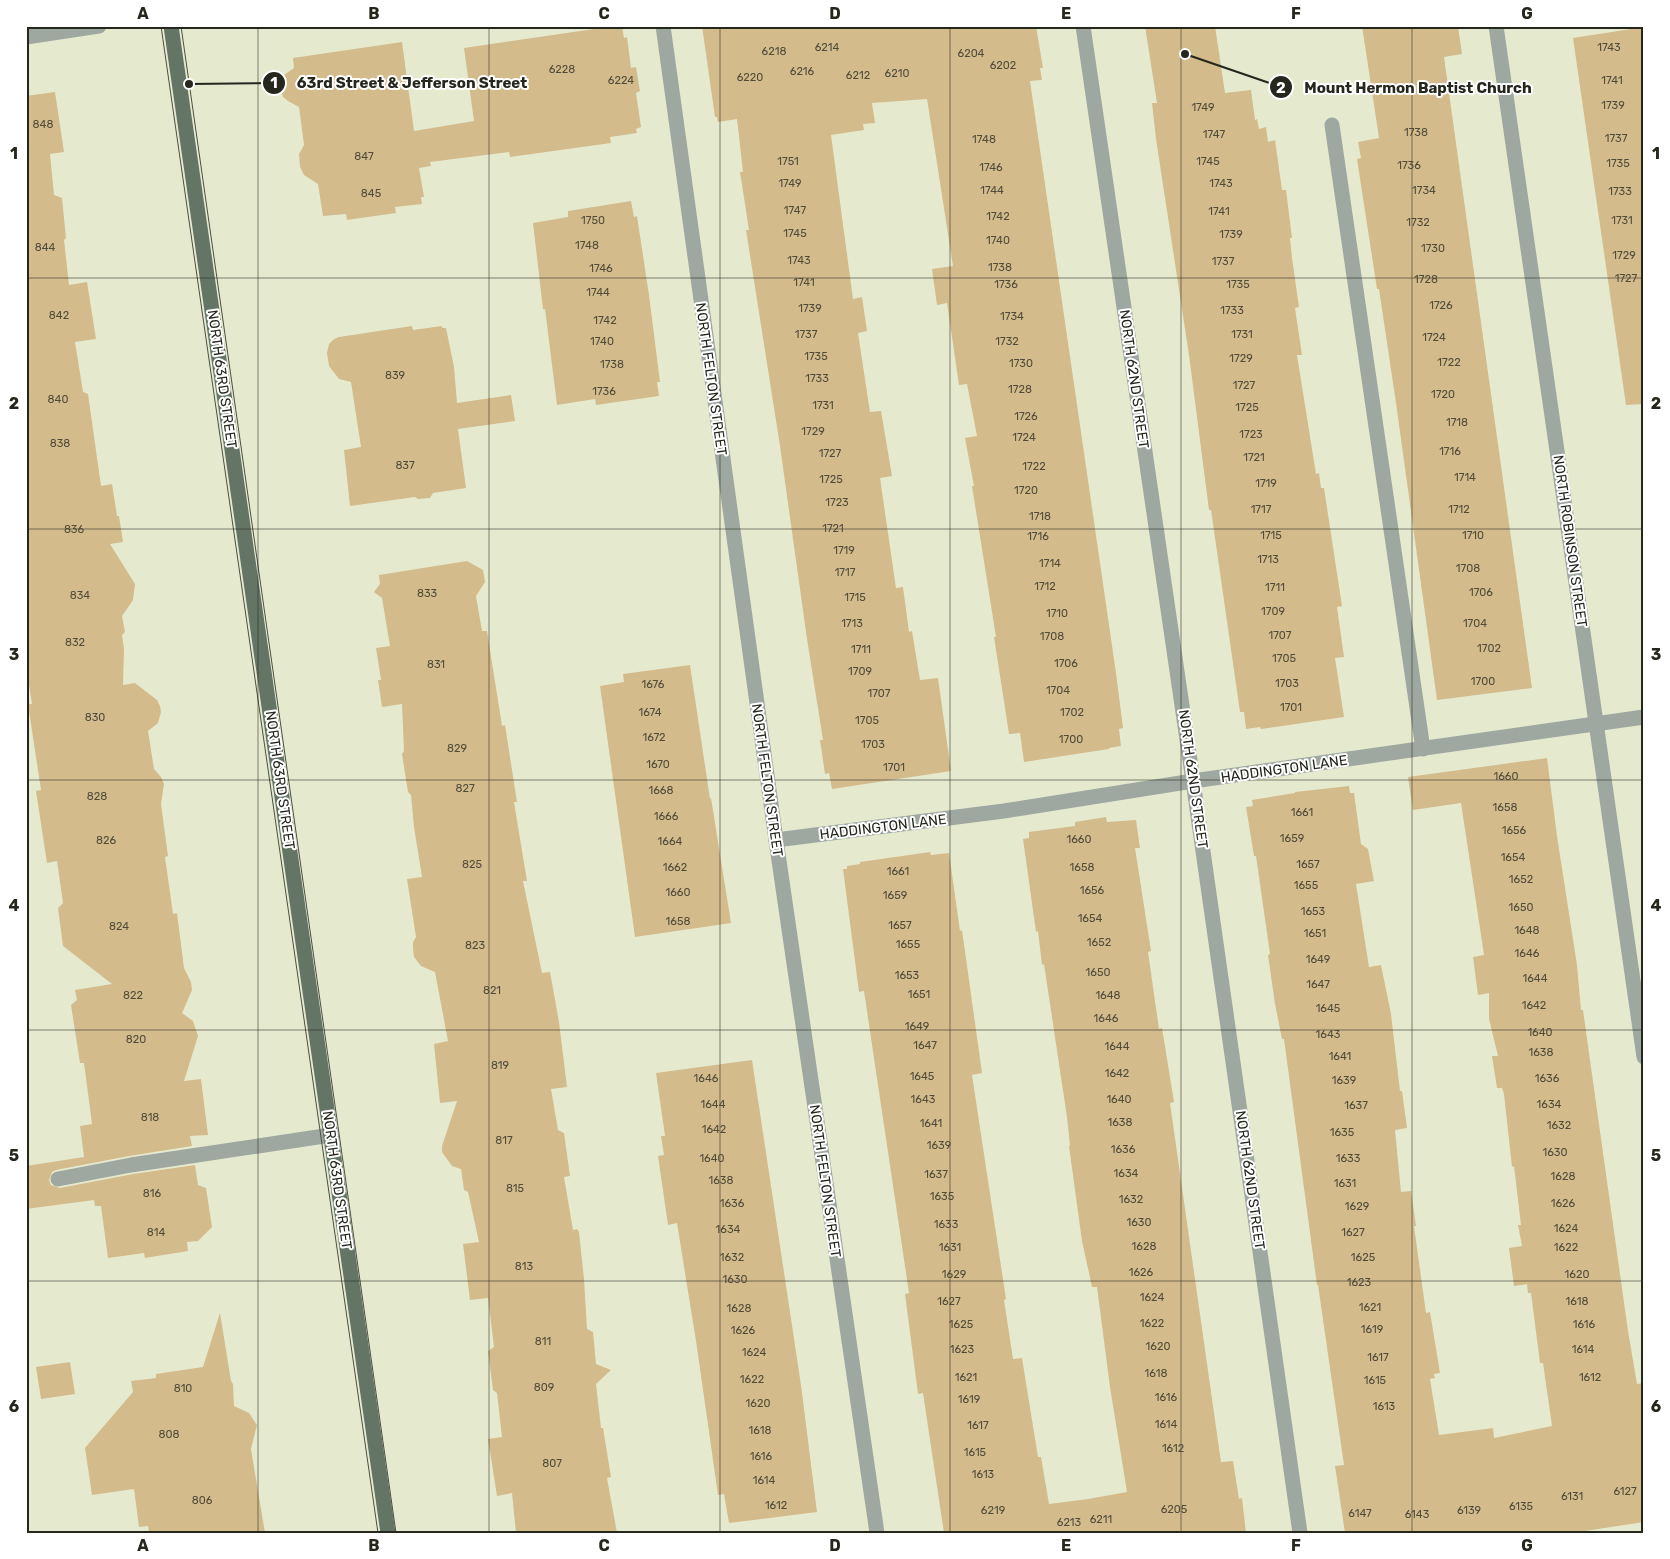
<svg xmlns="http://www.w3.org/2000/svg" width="1670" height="1559" viewBox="0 0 1670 1559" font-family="Rubik,sans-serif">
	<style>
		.building { fill: #d4bb8c }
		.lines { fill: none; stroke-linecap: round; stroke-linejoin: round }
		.minor { stroke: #9fa8a0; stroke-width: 15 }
		.major { stroke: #647565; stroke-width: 15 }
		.tram { stroke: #4d4f42; stroke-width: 1 }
		.grid { fill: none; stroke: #25271d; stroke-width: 1; stroke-opacity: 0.55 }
		.labels { text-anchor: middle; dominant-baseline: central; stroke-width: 4; stroke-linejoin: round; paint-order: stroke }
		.number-label { font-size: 11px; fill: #514c39 }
		.street-label { font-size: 14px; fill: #25271d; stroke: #fff }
		.leader { fill: none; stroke: #25271d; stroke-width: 2 }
		.callout-dot { fill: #25271d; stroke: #fff; stroke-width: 2 }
		.mark-label { font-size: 15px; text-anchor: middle; font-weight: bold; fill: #fff }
		.callout-label { font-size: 15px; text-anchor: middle; font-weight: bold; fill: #25271d; stroke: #fff; stroke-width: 4; stroke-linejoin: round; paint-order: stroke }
		.neatline { fill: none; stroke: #25271d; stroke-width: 2 }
		.grid-label { font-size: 16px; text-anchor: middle; font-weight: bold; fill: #25271d }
	</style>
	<rect width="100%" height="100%" fill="#e5eacf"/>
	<g class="building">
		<path d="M615,26H622L624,38L627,37L631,68L636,67L640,91L636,93L641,127L636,129L637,133L610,137L611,143L510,157L509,152L430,162L431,166L419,168L424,197H421L422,204L395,207L396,213L347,220L346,214L323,216L318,184L304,175L300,167L299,154L304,145L299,107L288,101L283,97L281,89L284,75L294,68L293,58L402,42L414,131L474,121L464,48Z"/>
		<path d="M702,26H1036L1043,68H1040L1042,80L1030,81L1116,673L1123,728L1119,729L1121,746L1109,748V749L1024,762L1020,733L1009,734L994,637H996L972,486H974L965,438L977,436L967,384L959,385L947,303L937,305L932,269L953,266L927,99L872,103L875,123L863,124L864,130L831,135L853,299L862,297L867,331L858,333L870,412L881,411L892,476L880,478L896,588L903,587L909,632L912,631L920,680L938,678L951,771L832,789L829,773L825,774L820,740H823L807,639L780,446L746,230H749L740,172H743L737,119L718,122L717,117H715Z"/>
		<path d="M1145,26H1215L1225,93L1251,90L1255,120L1257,119L1259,129L1266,127L1268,142L1275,140L1282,190H1286L1292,238H1290L1292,258L1299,307L1295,308L1302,355H1297L1316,474L1319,473L1321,488H1324L1342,606L1337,607L1344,657L1335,658L1344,717L1261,729L1260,727L1246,729L1244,712H1240L1211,510H1209L1189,355L1156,139L1152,103H1157Z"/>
		<path d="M1362,26H1458L1462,54L1444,57L1532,688L1437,700L1396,403L1379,289H1377L1357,159L1361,158L1358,142L1379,138Z"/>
		<path d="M1644,27V404L1626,405L1573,38Z"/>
		<path d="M55,92L64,152L50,154L54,195L62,198L66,238L64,240L69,285L87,282L96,339L75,342L83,392L88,394L101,486L112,484L117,516H119L123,542L110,544L135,584L133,600L122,616L125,632L122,635L124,649L123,685L135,683L157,700L160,706L161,712L158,723L148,731L154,769L161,777L164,784L161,804L168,856L165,857L173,914L177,913L184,968L191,982L192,990L182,1013L193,1021L198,1036L184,1081L201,1079L208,1135L190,1136L192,1146L129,1156L56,1170L52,1172L49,1180L51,1185L60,1188L133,1174L195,1165L198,1185L206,1188L212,1227L198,1241L187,1242L188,1251L145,1258L144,1253L108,1258L101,1206H95L94,1200L26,1209V1166L84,1157L80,1126L92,1124L84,1063H80L71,1005L77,1000L75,990L112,984L63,946L58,908L63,903L57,861L47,863L36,791L41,790L28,704H32L26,666V96Z"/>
		<path d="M631,201L634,217L637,216L649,295L660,382H657L659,396L596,405L595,399L557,405L545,309H543L533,223L568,217V211Z"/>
		<path d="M412,326L413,330L442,326V328H446L454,367L457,403L511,395L515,421L458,429L466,488L433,493L430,498L418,499L415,497L350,506L344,450L361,447L351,382L339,379L329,366L327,353L329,344L334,339L339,337Z"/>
		<path d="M467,561L483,570L485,582L476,596L482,631H487L502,726L505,725L517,802H514L527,881H523L542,973L550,972L559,1022L567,1087L551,1089L558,1130L564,1133L570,1176L564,1177L573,1230L577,1229L579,1232L584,1279L587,1329L593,1332L596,1364L611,1370L596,1384L601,1428H603L611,1477L607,1478L617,1533H516L512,1493L497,1496L488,1439L502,1437L497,1393L493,1390L488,1351L494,1347L488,1298L470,1300L463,1244L479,1242L468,1192L464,1190L461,1169L452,1166L442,1152V1146L457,1101L440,1103L434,1044L448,1041L435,972L421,966L414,957L413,949V942L416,937L407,879L422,877L414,827L411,795L408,792L402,754L404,751L402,704L382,707L378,680H381L376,648L390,646L382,598L374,592L380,584L379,575Z"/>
		<path d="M690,665L710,799L711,798L731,923L635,937L600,686L624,682L623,674Z"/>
		<path d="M1547,758L1557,836L1577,965L1581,1010H1583L1628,1331L1637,1384L1644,1383V1522L1572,1533H1345L1335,1466L1344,1465L1318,1285H1317L1284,1039H1282L1275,1004L1268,955L1270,954L1256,856H1254L1246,807L1253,806L1252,800L1295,793V792L1349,786L1350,793H1354L1361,844L1368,849L1374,881L1356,884L1369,967L1381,965L1391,1014L1400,1091H1402L1407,1128L1395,1130L1401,1192L1411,1191L1416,1226H1414L1426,1313L1430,1312L1440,1373L1434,1374L1435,1378L1430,1379L1439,1435L1493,1428L1494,1438L1552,1426L1543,1363H1540L1531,1293H1528L1527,1284L1514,1286L1509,1248L1522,1246L1518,1225H1521L1514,1166L1512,1167L1504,1094L1502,1088H1497L1492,1056H1498L1489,1019V993L1478,995L1473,957L1484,955L1461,803L1413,810L1408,777Z"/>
		<path d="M1106,817L1107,822L1136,820L1140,848H1135L1151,951L1148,952L1159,1029L1162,1028L1174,1102L1170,1103L1221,1462L1233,1461L1239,1499L1242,1498L1246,1533H944L923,1393L918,1394L905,1294L909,1293L864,991L859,992L843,869H847V866L860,864V862L930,852L931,855L949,853L960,931L962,930L982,1073L972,1075L1006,1299L1004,1300L1013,1359L1022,1358L1038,1457H1041L1049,1504L1088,1499L1127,1492L1110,1387L1097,1287H1092L1082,1241L1069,1146H1070L1067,1117L1044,964L1042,965L1038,931L1036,932L1023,839L1029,838V832L1075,826V822Z"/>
		<path d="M752,1060L801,1385L817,1512L729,1523L724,1494L718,1495L696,1341L677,1223L668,1225L658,1156L664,1155L661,1136H665L656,1073Z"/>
		<path d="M220,1313L231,1381L233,1384L234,1406L249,1413L257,1425L251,1449L265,1533H149L148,1526L139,1527L134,1489L92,1495L85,1448L133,1392L131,1381L156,1378V1374L203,1367Z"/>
		<path d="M70,1362L75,1394L41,1399L36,1367Z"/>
	</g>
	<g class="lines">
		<g class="minor">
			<path d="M663,26L776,840L877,1533"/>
			<path d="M1083,26L1193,781L1300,1533"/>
			<path d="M1496,26L1644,1057"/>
			<path d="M26,37L99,26"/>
			<path d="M1332,125L1423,749"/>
			<path d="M776,840L1004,811L1193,781L1644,717"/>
			<path d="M58,1179L131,1165L331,1135"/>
		</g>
		<path class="major" d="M171,26L388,1533"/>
		<g class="tram">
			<path d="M161,26L378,1533"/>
			<path d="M181,26L396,1533"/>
		</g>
	</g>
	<path class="grid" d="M258,26V1533M489,26V1533M720,26V1533M950,26V1533M1181,26V1533M1412,26V1533M26,278H1644M26,529H1644M26,780H1644M26,1030H1644M26,1281H1644"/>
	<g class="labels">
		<g class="number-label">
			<text x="827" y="47">6214</text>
			<text x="1609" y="47">1743</text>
			<text x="774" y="51">6218</text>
			<text x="971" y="53">6204</text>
			<text x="1003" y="65">6202</text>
			<text x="562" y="69">6228</text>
			<text x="802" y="71">6216</text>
			<text x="897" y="73">6210</text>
			<text x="858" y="75">6212</text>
			<text x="750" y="77">6220</text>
			<text x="621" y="80">6224</text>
			<text x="1612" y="80">1741</text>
			<text x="1613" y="105">1739</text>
			<text x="1203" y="107">1749</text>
			<text x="43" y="124">848</text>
			<text x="1416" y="132">1738</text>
			<text x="1214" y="134">1747</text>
			<text x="1616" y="138">1737</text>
			<text x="984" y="139">1748</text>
			<text x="364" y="156">847</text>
			<text x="788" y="161">1751</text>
			<text x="1208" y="161">1745</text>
			<text x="1618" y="163">1735</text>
			<text x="1409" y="165">1736</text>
			<text x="991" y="167">1746</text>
			<text x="790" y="183">1749</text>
			<text x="1221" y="183">1743</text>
			<text x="992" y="190">1744</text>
			<text x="1424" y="190">1734</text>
			<text x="1620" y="191">1733</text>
			<text x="371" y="193">845</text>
			<text x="795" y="210">1747</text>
			<text x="1219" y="211">1741</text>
			<text x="998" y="216">1742</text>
			<text x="593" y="220">1750</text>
			<text x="1622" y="220">1731</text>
			<text x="1418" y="222">1732</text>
			<text x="795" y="233">1745</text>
			<text x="1231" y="234">1739</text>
			<text x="998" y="240">1740</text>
			<text x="587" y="245">1748</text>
			<text x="45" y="247">844</text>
			<text x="1433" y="248">1730</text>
			<text x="1624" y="255">1729</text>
			<text x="799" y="260">1743</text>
			<text x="1223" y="261">1737</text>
			<text x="1000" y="267">1738</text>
			<text x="601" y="268">1746</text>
			<text x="1626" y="278">1727</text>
			<text x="1426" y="279">1728</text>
			<text x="804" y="282">1741</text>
			<text x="1006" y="284">1736</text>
			<text x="1238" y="284">1735</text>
			<text x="598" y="292">1744</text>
			<text x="1441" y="305">1726</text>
			<text x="810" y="308">1739</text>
			<text x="1232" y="310">1733</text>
			<text x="59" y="315">842</text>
			<text x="1012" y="316">1734</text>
			<text x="605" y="320">1742</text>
			<text x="806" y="334">1737</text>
			<text x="1242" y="334">1731</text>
			<text x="1434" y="337">1724</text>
			<text x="602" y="341">1740</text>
			<text x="1007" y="341">1732</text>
			<text x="816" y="356">1735</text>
			<text x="1241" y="358">1729</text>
			<text x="1449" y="362">1722</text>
			<text x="1021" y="363">1730</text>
			<text x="612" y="364">1738</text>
			<text x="395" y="375">839</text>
			<text x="817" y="378">1733</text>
			<text x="1244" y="385">1727</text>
			<text x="1020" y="389">1728</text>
			<text x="604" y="391">1736</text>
			<text x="1443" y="394">1720</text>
			<text x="58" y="399">840</text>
			<text x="823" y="405">1731</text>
			<text x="1247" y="407">1725</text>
			<text x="1026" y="416">1726</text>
			<text x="1457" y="422">1718</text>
			<text x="813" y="431">1729</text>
			<text x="1251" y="434">1723</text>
			<text x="1024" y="437">1724</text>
			<text x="60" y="443">838</text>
			<text x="1450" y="451">1716</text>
			<text x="830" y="453">1727</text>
			<text x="1254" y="457">1721</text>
			<text x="405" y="465">837</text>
			<text x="1034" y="466">1722</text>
			<text x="1465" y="477">1714</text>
			<text x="831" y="479">1725</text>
			<text x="1266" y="483">1719</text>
			<text x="1026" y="490">1720</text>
			<text x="837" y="502">1723</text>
			<text x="1261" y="509">1717</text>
			<text x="1459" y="509">1712</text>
			<text x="1040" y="516">1718</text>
			<text x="833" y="528">1721</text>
			<text x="74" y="529">836</text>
			<text x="1271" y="535">1715</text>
			<text x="1473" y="535">1710</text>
			<text x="1038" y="536">1716</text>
			<text x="844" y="550">1719</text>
			<text x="1268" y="559">1713</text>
			<text x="1050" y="563">1714</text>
			<text x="1468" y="568">1708</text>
			<text x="845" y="572">1717</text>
			<text x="1045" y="586">1712</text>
			<text x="1275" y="587">1711</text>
			<text x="1481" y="592">1706</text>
			<text x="427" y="593">833</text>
			<text x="80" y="595">834</text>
			<text x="855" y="597">1715</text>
			<text x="1273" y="611">1709</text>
			<text x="1057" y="613">1710</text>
			<text x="852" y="623">1713</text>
			<text x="1475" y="623">1704</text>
			<text x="1280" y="635">1707</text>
			<text x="1052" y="636">1708</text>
			<text x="75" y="642">832</text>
			<text x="1489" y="648">1702</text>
			<text x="861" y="649">1711</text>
			<text x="1284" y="658">1705</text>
			<text x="1066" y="663">1706</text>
			<text x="436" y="664">831</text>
			<text x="860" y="671">1709</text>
			<text x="1483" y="681">1700</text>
			<text x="1287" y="683">1703</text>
			<text x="653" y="684">1676</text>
			<text x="1058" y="690">1704</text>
			<text x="879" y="693">1707</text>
			<text x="1291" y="707">1701</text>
			<text x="650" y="712">1674</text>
			<text x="1072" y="712">1702</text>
			<text x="95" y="717">830</text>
			<text x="867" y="720">1705</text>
			<text x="654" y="737">1672</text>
			<text x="1071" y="739">1700</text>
			<text x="873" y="744">1703</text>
			<text x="457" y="748">829</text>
			<text x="658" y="764">1670</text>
			<text x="894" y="767">1701</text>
			<text x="1506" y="776">1660</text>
			<text x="465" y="788">827</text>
			<text x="661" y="790">1668</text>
			<text x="97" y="796">828</text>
			<text x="1505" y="807">1658</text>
			<text x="1302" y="812">1661</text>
			<text x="666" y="816">1666</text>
			<text x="1514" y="830">1656</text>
			<text x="1292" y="838">1659</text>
			<text x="1079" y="839">1660</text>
			<text x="106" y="840">826</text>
			<text x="670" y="841">1664</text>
			<text x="1513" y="857">1654</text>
			<text x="472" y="864">825</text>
			<text x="1308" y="864">1657</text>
			<text x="675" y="867">1662</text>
			<text x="1082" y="867">1658</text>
			<text x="898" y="871">1661</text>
			<text x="1521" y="879">1652</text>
			<text x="1306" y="885">1655</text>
			<text x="1092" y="890">1656</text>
			<text x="678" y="892">1660</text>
			<text x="895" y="895">1659</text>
			<text x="1521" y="907">1650</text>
			<text x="1313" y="911">1653</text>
			<text x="1090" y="918">1654</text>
			<text x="678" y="921">1658</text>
			<text x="900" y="925">1657</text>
			<text x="119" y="926">824</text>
			<text x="1527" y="930">1648</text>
			<text x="1315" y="933">1651</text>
			<text x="1099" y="942">1652</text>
			<text x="908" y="944">1655</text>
			<text x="475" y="945">823</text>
			<text x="1527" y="953">1646</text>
			<text x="1318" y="959">1649</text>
			<text x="1098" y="972">1650</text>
			<text x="907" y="975">1653</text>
			<text x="1535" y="978">1644</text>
			<text x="1318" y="984">1647</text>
			<text x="492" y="990">821</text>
			<text x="919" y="994">1651</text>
			<text x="133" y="995">822</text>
			<text x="1108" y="995">1648</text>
			<text x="1534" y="1005">1642</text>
			<text x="1328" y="1008">1645</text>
			<text x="1106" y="1018">1646</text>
			<text x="917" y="1026">1649</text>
			<text x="1540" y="1032">1640</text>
			<text x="1328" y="1034">1643</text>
			<text x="136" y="1039">820</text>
			<text x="925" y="1045">1647</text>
			<text x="1117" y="1046">1644</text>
			<text x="1541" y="1052">1638</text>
			<text x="1340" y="1056">1641</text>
			<text x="500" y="1065">819</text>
			<text x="1117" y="1073">1642</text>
			<text x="922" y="1076">1645</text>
			<text x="706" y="1078">1646</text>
			<text x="1547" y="1078">1636</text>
			<text x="1344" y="1080">1639</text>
			<text x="923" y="1099">1643</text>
			<text x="1119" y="1099">1640</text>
			<text x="713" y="1104">1644</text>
			<text x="1549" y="1104">1634</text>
			<text x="1356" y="1105">1637</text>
			<text x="150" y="1117">818</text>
			<text x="1120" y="1122">1638</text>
			<text x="931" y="1123">1641</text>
			<text x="1559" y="1125">1632</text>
			<text x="714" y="1129">1642</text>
			<text x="1342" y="1132">1635</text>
			<text x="504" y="1140">817</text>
			<text x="939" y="1145">1639</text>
			<text x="1123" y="1149">1636</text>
			<text x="1555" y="1152">1630</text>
			<text x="712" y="1158">1640</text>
			<text x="1348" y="1158">1633</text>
			<text x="1126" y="1173">1634</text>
			<text x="936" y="1174">1637</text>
			<text x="1563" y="1176">1628</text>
			<text x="721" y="1180">1638</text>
			<text x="1345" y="1183">1631</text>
			<text x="515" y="1188">815</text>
			<text x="152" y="1193">816</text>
			<text x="942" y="1196">1635</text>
			<text x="1131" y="1199">1632</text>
			<text x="732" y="1203">1636</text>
			<text x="1563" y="1203">1626</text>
			<text x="1357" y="1206">1629</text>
			<text x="1139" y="1222">1630</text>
			<text x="946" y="1224">1633</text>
			<text x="1566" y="1228">1624</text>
			<text x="728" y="1229">1634</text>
			<text x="156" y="1232">814</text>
			<text x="1353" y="1232">1627</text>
			<text x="1144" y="1246">1628</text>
			<text x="950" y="1247">1631</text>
			<text x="1566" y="1247">1622</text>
			<text x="732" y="1257">1632</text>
			<text x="1363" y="1257">1625</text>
			<text x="524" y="1266">813</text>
			<text x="1141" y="1272">1626</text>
			<text x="954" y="1274">1629</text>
			<text x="1577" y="1274">1620</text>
			<text x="735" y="1279">1630</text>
			<text x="1359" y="1282">1623</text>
			<text x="1152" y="1297">1624</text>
			<text x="949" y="1301">1627</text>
			<text x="1577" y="1301">1618</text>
			<text x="1370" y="1307">1621</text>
			<text x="739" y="1308">1628</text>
			<text x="1152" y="1323">1622</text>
			<text x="961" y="1324">1625</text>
			<text x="1584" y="1324">1616</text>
			<text x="1372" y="1329">1619</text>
			<text x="743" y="1330">1626</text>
			<text x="543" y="1341">811</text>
			<text x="1158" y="1346">1620</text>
			<text x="962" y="1349">1623</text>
			<text x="1583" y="1349">1614</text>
			<text x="754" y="1352">1624</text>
			<text x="1378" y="1357">1617</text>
			<text x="1156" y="1373">1618</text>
			<text x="966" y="1377">1621</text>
			<text x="1590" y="1377">1612</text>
			<text x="752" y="1379">1622</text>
			<text x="1375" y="1380">1615</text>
			<text x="544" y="1387">809</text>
			<text x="183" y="1388">810</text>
			<text x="1166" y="1397">1616</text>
			<text x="969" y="1399">1619</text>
			<text x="758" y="1403">1620</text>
			<text x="1384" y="1406">1613</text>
			<text x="1166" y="1424">1614</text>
			<text x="978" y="1425">1617</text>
			<text x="760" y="1430">1618</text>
			<text x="169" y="1434">808</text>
			<text x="1173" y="1448">1612</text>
			<text x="975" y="1452">1615</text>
			<text x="761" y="1456">1616</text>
			<text x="552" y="1463">807</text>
			<text x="983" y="1474">1613</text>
			<text x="764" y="1480">1614</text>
			<text x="1625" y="1491">6127</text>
			<text x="1572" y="1496">6131</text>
			<text x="202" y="1500">806</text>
			<text x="776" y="1505">1612</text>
			<text x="1521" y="1506">6135</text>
			<text x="1174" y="1509">6205</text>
			<text x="993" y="1510">6219</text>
			<text x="1469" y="1510">6139</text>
			<text x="1360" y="1513">6147</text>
			<text x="1417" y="1514">6143</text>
			<text x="1101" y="1519">6211</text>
			<text x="1069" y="1522">6213</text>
		</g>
		<g class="street-label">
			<text transform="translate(222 379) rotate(82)">NORTH 63RD STREET</text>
			<text transform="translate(711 379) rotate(82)">NORTH FELTON STREET</text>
			<text transform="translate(1134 379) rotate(82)">NORTH 62ND STREET</text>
			<text transform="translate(1570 541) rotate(82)">NORTH ROBINSON STREET</text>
			<text transform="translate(1284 769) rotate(-8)">HADDINGTON LANE</text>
			<text transform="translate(1193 779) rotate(82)">NORTH 62ND STREET</text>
			<text transform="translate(280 780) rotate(82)">NORTH 63RD STREET</text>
			<text transform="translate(767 780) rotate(82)">NORTH FELTON STREET</text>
			<text transform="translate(883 827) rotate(-7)">HADDINGTON LANE</text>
			<text transform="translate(337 1180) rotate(82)">NORTH 63RD STREET</text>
			<text transform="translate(1250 1180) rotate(82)">NORTH 62ND STREET</text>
			<text transform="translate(825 1181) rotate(82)">NORTH FELTON STREET</text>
		</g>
	</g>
	<path class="leader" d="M189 84L274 83M1185 54L1281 87"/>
	<g class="callout-dot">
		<circle cx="189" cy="84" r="5"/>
		<circle cx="1185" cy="54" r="5"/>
		<circle cx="274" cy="83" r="12"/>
		<circle cx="1281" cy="87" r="12"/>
	</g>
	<g class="mark-label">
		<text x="274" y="88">1</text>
		<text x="1281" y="93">2</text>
	</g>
	<g class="callout-label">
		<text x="412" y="88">63rd Street &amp; Jefferson Street</text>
		<text x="1418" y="93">Mount Hermon Baptist Church</text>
	</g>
	<rect width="1670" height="1559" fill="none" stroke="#ffffff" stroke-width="55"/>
	<rect x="28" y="28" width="1614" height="1504" class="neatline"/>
	<g class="grid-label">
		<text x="143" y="19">A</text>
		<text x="374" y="19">B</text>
		<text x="604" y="19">C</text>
		<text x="835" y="19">D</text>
		<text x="1066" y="19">E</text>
		<text x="1296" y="19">F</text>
		<text x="1527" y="19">G</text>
		<text x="14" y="159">1</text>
		<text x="1656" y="159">1</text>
		<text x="14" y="409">2</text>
		<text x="1656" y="409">2</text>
		<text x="14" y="660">3</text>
		<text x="1656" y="660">3</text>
		<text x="14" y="911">4</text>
		<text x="1656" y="911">4</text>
		<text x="14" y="1161">5</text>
		<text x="1656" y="1161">5</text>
		<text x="14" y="1412">6</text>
		<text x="1656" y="1412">6</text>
		<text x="143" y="1551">A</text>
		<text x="374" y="1551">B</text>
		<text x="604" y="1551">C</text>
		<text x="835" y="1551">D</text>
		<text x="1066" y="1551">E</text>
		<text x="1296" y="1551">F</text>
		<text x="1527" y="1551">G</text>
	</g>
</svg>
